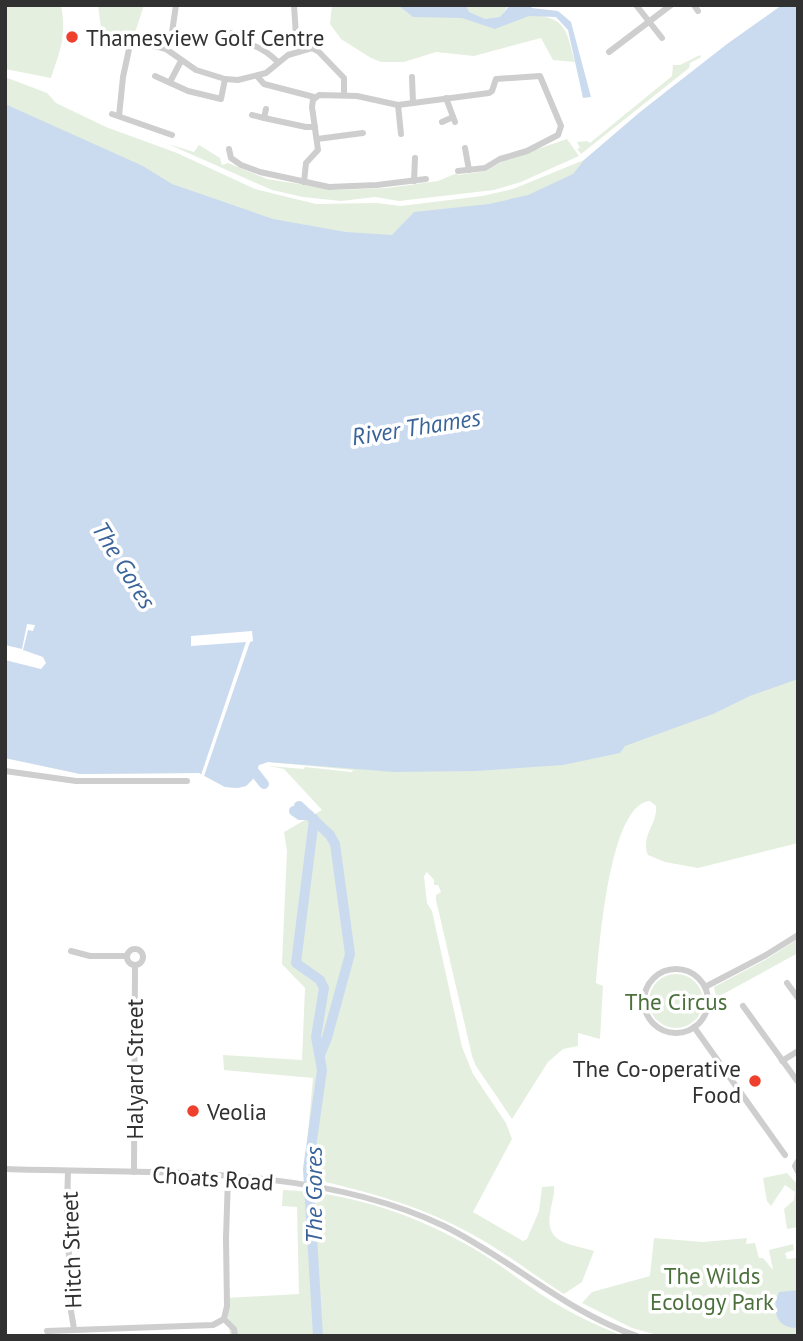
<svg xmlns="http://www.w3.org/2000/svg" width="803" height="1341" viewBox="0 0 803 1341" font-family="'PT Sans',sans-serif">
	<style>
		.green { fill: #e5efdf }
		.water { fill: #cbdbef }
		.pier { fill: #fff }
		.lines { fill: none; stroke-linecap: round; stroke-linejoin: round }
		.river { stroke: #cbdbef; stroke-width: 10 }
		.minor { stroke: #cecece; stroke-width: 6 }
		.poi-dot { fill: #ef3f2d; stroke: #fff; stroke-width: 2.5 }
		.labels { text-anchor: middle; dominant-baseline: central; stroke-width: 7; stroke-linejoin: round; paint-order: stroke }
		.poi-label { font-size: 23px; fill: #313131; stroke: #fff; text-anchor: start }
		.park-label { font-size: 23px; fill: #4b703b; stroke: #fff }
		.street-label { font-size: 23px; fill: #313131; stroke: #fff }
		.water-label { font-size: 24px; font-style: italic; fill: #3a6499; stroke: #fff }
	</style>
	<rect width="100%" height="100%" fill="#fff"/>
	<g class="green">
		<path d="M5,5H61C67,36 60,50 51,78L5,69Z"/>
		<path d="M98,5H144L134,36L121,33L102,37Z"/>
		<path d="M332,5H508L501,17C518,16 548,11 561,25C569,33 571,51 575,62L553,60L541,38L474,56L436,52L404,62H381L371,58L341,39L330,24Z"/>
		<path d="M782,5H798L609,166L405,245L5,217V77L47,93L56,103L106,127L177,153L255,189L316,204L377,203L401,206L482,196L513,189L584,160L668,90Z"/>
		<path d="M700,55L701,57L690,63L689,68L581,154L577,149L580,148L577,142L587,141L590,143L672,76L673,65H680Z"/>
		<path d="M567,139L579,156L521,182L494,190L399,201L375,197L341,201L303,197L272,190L168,144L194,152L199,145L220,158L222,165L228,163L267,179L337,190L387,188L438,181L457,173L458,175L486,171L505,160Z"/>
		<path d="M798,506V843L698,868L665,862L648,855C640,836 658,824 656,806L650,801C609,803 599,950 596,983L603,986L600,1039L578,1033V1046L563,1049L548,1062L512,1119L476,1066L472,1056L436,900V895L441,892L438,885H434V880L427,872L424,876L427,903L432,911L462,1047L473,1074L506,1123L512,1139L473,1212L523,1241L527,1239L539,1211L542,1187L554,1186C555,1195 551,1204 550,1214C545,1244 571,1244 594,1251L582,1282L564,1294C532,1274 502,1250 468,1232C417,1204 361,1190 304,1177L313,1078L224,1070L223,1055L302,1060L305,988L282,964L287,851L284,832L322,810L284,769L269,766L304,769L305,767L352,772L353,770L268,762L259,765L253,779L246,786L237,788L225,787L199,773L80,774L5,758Z"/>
		<path d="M798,939V953L716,998L714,987L765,960Z"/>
		<circle cx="676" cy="1001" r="27"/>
		<path d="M787,1173L798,1185V1227L787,1229L784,1209L794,1200L795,1192L785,1185L771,1206L767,1201L763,1178Z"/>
		<path d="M283,1190C350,1192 419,1216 476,1250C499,1264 520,1280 542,1295C568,1312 595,1325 623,1336H230L226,1298L299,1294L297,1207L282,1206Z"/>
		<path d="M654,1238L703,1242L747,1238L746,1244L755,1243L759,1258H763L773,1270L769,1250L793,1244L794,1250L785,1253L787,1259L796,1258L798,1265V1336H661L632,1328L582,1303L592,1292L650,1276Z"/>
	</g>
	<g class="water">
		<path d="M398,5H466L469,12L485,19L500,17L510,5H529L532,8L558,11L571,22L591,97L583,98L568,30L556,17L529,16L495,29L462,18L413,17Z"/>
		<path d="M782,5H798V679L750,696L713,714L625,746L620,753L563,765L476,771L394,772L268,762L259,765L253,779L246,786L237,788L225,787L199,773L80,774L5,758V104L143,166L172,184L273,219L346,232L392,235L414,212L489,204L528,195L573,174L584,160L640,112L727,44Z"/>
		<path d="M798,1290V1328C776,1329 771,1310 779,1292Z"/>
	</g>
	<g class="pier">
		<path d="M27,624L35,625L33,631L28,630L23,650L43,657L46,663L41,669L5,660V645L22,649Z"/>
		<path d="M252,631L253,641L250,642L203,779L200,778L246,642L191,646V636Z"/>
	</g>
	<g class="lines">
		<g class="river">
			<path d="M249,765L264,784"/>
			<path d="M299,806L330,835L335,844L350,954L327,1038L320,1055"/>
			<path d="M294,811L300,815H309"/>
			<path d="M314,819L296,963L320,980L324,988L316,1037L322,1070L308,1169L318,1336"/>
		</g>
		<g class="minor">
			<path d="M294,5L296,36L300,51"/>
			<path d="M636,5L662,38"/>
			<path d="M694,5L698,11"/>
			<path d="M231,33L228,41C252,44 260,45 278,62"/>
			<path d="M98,40L115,36L166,49L196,70L225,79L238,80L266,73L288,55L312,48L319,52L344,78V95"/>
			<path d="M166,49L171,39L176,5"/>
			<path d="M609,52L671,5"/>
			<path d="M155,76L188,91L221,99L225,79"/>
			<path d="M257,76L264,84L314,97"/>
			<path d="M412,77L413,103"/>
			<path d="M170,82L181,61"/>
			<path d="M446,98L455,122"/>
			<path d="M398,105L401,134"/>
			<path d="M266,109L264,118L306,127H315"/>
			<path d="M112,114L172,135"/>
			<path d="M252,115L264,118"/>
			<path d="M119,116L123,77L131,40"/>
			<path d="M442,122L453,117"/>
			<path d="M317,139L363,133"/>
			<path d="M465,148L469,170"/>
			<path d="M229,149L231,158L241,165L260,172L329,187L377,185L426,179"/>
			<path d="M414,181L415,158"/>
			<path d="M304,182L306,163L318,150L312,107L313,100L319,95L357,96L398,105L489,93L492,91L496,79L540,76L561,126L558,135L527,151L500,159L485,168L458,171"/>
			<path d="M5,771L76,781H187"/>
			<circle cx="135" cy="957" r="8"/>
			<path d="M71,951L90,956H126"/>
			<circle cx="676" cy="1001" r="32"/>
			<path d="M787,983L798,998"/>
			<path d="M705,987L766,955L798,935"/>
			<path d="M743,1006L798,1082"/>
			<path d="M694,1027L785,1155"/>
			<path d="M782,1061L798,1051"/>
			<path d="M798,1161L795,1166L798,1172"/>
			<path d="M5,1169C148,1174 312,1163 444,1226C511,1259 566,1312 637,1336"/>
			<path d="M68,1171L67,1204L71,1311L74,1329"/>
			<path d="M134,1172L135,965"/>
			<path d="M224,1319L227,1306L226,1238L228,1177"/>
			<path d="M224,1319L234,1329L235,1336"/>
			<path d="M47,1331L213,1325L224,1319"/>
		</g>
	</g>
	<g class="poi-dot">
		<circle cx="72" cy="37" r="7"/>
		<circle cx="755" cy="1081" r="7"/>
		<circle cx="193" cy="1111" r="7"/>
	</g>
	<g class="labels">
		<g class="poi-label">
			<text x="86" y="37">Thamesview Golf Centre</text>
			<text x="741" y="1068" text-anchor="end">The Co-operative<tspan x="741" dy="26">Food</tspan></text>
			<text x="207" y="1111">Veolia</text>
		</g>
		<g class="park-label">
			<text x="676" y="1001">The Circus</text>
			<text x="712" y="1275">The Wilds<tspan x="712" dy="26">Ecology Park</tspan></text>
		</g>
		<g class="street-label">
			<text transform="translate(134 1069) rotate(-90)">Halyard Street</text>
			<text transform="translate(213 1178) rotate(4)">Choats Road</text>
			<text transform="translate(71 1250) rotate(-92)">Hitch Street</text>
		</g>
		<g class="water-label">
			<text transform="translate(416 427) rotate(-9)">River Thames</text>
			<text transform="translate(124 565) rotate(58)">The Gores</text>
			<text transform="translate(313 1195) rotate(-90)">The Gores</text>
		</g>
	</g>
	<rect width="803" height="1341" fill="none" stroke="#313131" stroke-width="14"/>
</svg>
